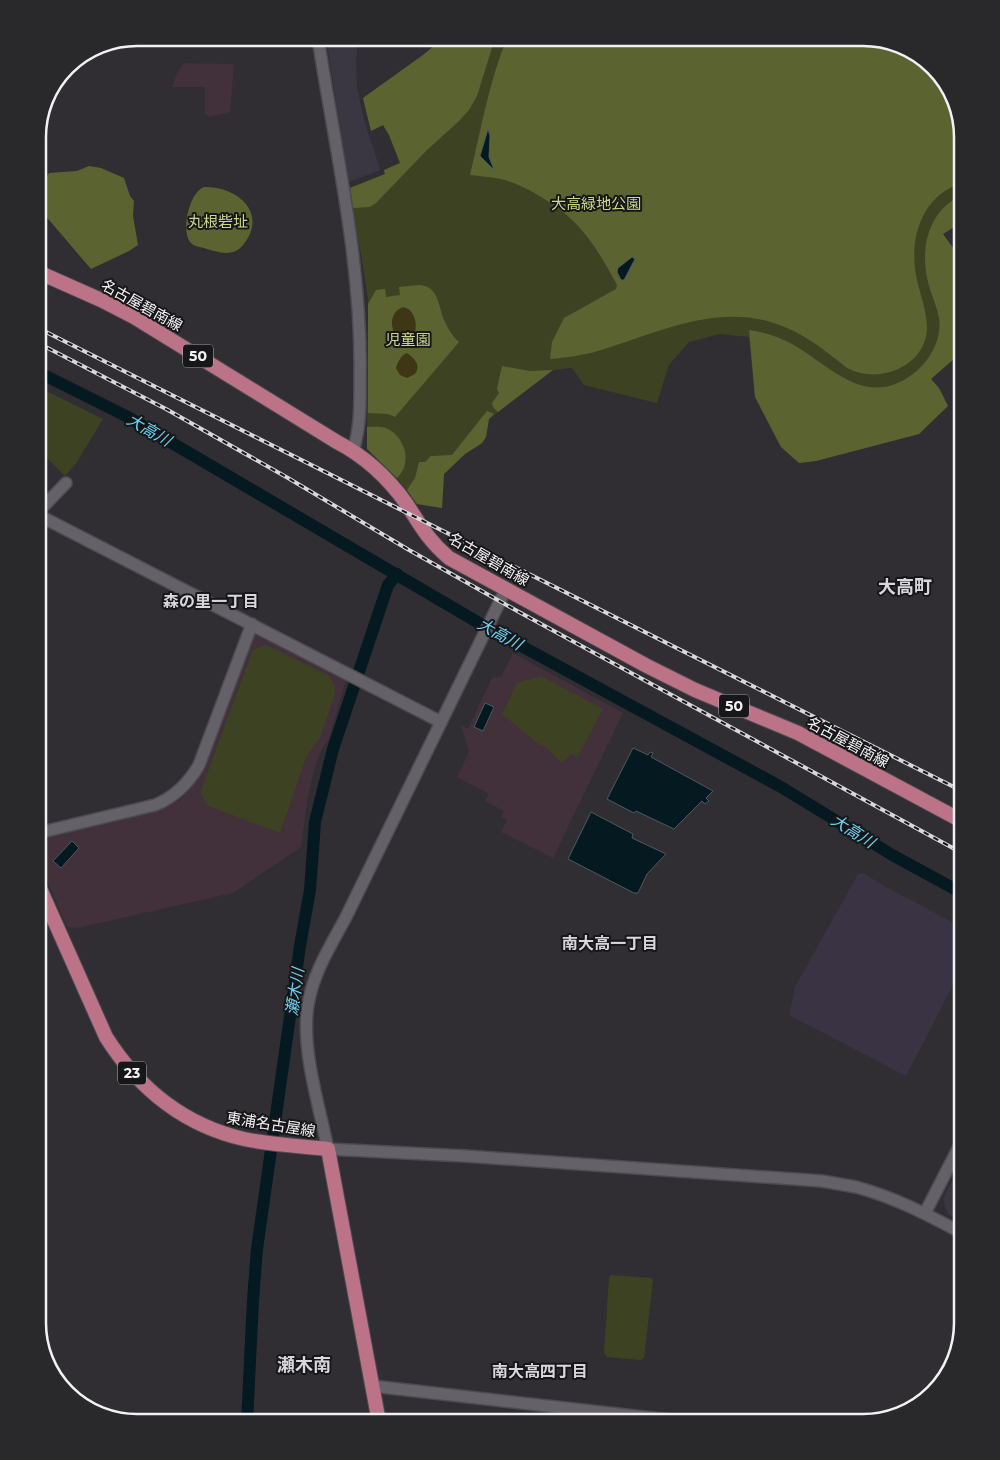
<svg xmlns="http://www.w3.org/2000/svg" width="1000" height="1460" viewBox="0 0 1000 1460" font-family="Montserrat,'Noto Sans JP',sans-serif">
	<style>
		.built { fill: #3b3742 }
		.education { fill: #42313a }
		.medical { fill: #393344 }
		.green { fill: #3d4223 }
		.forest { fill: #5b6430 }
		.sand { fill: #3f3616 }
		.water { fill: #051920; stroke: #4c5a60 }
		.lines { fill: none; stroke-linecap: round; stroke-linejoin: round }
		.river { stroke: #051920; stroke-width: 12 }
		.minor-casing { stroke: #4c4b4f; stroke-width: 14 }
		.major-casing { stroke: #4c4b4f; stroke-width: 16 }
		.minor { stroke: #646268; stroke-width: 11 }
		.major { stroke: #bc7387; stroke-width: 14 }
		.rail-casing { stroke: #d8d7da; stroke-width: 4 }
		.rail { stroke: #171719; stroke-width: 2; stroke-dasharray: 5.5; stroke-linecap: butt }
		.labels { text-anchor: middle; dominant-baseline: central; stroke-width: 4; stroke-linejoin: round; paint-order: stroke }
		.shield { fill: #171719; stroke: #b0b0b2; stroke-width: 1 }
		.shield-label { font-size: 14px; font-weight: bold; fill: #f2f1f4 }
		.park-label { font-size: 15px; fill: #cad988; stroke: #171719 }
		.street-label { font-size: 15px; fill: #f2f1f4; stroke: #171719 }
		.water-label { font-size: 16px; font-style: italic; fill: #6dd1f4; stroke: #171719 }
		.neighbourhood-label { font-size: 16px; font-weight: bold; fill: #d8d6dc; stroke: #171719 }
		.quarter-label { font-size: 18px; font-weight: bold; fill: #d8d6dc; stroke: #171719 }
		.rim { fill: none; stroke: #f2f1f4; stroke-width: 2.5 }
	</style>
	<rect width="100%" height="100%" fill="#302e33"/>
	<g class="built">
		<path d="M326,38H358L356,61L357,88L364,121L380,169L378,171L349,182Z"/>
		<path d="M962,1162V1222L948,1214L943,1199Z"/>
	</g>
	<g class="education">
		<path d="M184,63L234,64L230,112L209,117L205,114V87H172L177,73Z"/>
		<path d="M257,634L346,680L329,738L320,752L312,778L308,796L301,847L233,893L86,926L75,928L67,927L38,859V838L158,810L178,801L185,795L197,781L201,773L253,636Z"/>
		<path d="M513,653L623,713L553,858L501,832L507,820L501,817L504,811L485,801L489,794L457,777L469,752L461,725L468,729L492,678L501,677Z"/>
	</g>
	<path class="medical" d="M863,873L888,888L962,927V968L906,1076L789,1015L795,987L858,874Z"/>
	<g class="green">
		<path d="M441,38H869L913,51L949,88L962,137V222L943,234L962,260V365L955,358L931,378L948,406L919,434L816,461L799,463L781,447L755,397L749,337L720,334L689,342L669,365L657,403L584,385L572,368L553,370L489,419L486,437L482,443L465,454L444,474L442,508L417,504L397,478L367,449L368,298L350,188L385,174L384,170L400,163L389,135L383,125L371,131L363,98L423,55L435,45Z"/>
		<path d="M38,387L103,419L77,462L65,476L38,449Z"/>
		<path d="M266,645L328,675C333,681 336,686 335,694L320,738L307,755L280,833L206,805L201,793L204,782L253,650Z"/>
		<path d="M541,676L603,709L578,756L571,754L562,763L542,744L541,746L502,714L517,683Z"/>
		<path d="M611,1275L651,1278L653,1280L644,1358L641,1360L607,1357L604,1353L609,1278Z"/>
	</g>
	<g class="forest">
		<path d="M441,38H495L477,96L469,110L458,122L426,151L376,203L370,207L353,208L350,188L385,174L384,170L400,163L389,135L383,125L371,131L363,98L423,55L435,45Z"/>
		<path d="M507,38H869L913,51L949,87L962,137V183C923,195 909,236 916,275C919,292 927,310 927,328C926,367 878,385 847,368C828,353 809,337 787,328C720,298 655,335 591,353C577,356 564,358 550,359L552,342L564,318L616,289L617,285C594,243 580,219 536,194C526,188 513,182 501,179C491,177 480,176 470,175C481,129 489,82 507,38Z"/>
		<path d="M89,166L101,168L124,178L130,196L134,201L133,216L138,245L129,251L91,269L38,207V191L49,173L77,171Z"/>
		<path d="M204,187C237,186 269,213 243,245C233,258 217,252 204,248C200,247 193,246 190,242C181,230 189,193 204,187Z"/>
		<path d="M962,195V222L943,234L962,260V365L955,358L931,379L939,388L948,406L919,434L816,461L799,463L781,447L755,397L749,330C762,332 776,336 788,342C823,359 857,403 900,382C923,371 943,345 939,318C937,307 932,296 929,286C919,251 927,211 962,195Z"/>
		<path d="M419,285C440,286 438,308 445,322C448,329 453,337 459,342L395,417L388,414L368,413V304L376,290L385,289L386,297L400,295L399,287Z"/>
		<path d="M502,366L530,371L553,370L498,412L493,407L492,403L499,393L497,389Z"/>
		<path d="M487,411L494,414L489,419L486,437L482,443L465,454L444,474L442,508L417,504L407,490L415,478L419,462H425L431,456L452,455Z"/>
		<path d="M367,427C374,427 382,426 388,429C405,438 413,463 397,478L367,449Z"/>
	</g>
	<g class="sand">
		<path d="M403,307C420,310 420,342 403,346C392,336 385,314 403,307Z"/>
		<path d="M407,353C415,359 421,365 415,374L407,378L400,375L396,368C397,363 402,354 407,353Z"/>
	</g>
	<g class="water">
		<path d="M488,129L490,136L489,157L494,170L480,156Z"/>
		<path d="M632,257L635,259L624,280H621L617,272L618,268Z"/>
		<path d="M485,703L494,707L483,731L474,727Z"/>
		<path d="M633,748L648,755L650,752L653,753L651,757L713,791L706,798L709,801L705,804L702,801L674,829L636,811L634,813L607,799Z"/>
		<path d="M591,812L633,834L632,838L666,854L647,874L638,893H634L568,859Z"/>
		<path d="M72,841L79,848L61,868L53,861Z"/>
	</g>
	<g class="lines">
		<g class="river">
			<path d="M38,372L126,416L479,623L781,787L894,856L962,893"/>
			<path d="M247,1422L253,1300L257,1249L300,946L310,890L315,822L333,749L388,585L397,574"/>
		</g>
		<g class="minor-casing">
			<g id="minor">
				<path d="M318,38C335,149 362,262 360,376C360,401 361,426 353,451"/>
				<path d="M38,512L66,483"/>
				<path d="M38,515L441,722"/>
				<path d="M506,589L346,917C331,945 313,973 308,1005C301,1049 319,1105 328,1149L465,1156L822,1181C833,1183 845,1185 856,1187C894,1197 928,1215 962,1233"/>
				<path d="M38,833L155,805C175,797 188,784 199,765L252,624"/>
				<path d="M925,1213L962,1141"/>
				<path d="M372,1386L688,1422"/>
			</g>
		</g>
		<g class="major-casing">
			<g id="major">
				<path d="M38,272L101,300L134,317L337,442C364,456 388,478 406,503C421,526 427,539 449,558L647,666L695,690L798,733L962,821"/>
				<path d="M38,884L106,1037C139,1089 183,1125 244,1139C271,1145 300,1146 328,1149L379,1422"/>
			</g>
		</g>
		<use href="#minor" class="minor"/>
		<use href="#major" class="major"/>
		<g class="rail-casing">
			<g id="rail">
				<path d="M38,328L962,791"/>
				<path d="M38,343L166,409L288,478L409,550L519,612L962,853"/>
			</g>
		</g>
		<use href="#rail" class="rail"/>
	</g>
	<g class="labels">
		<g class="shield">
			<rect x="183" y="344.5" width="30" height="23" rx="4"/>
			<rect x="719" y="694.5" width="30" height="23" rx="4"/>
			<rect x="118" y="1061.5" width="28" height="23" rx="4"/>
		</g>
		<g class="shield-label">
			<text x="198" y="356">50</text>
			<text x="734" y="706">50</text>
			<text x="132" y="1073">23</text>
		</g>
		<g class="park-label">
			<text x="596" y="203">大高緑地公園</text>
			<text x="218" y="221">丸根砦址</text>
			<text x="408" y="339">児童園</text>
		</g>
		<g class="street-label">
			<text transform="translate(142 305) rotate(29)">名古屋碧南線</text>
			<text transform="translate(489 559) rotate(30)">名古屋碧南線</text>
			<text transform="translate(848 742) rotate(28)">名古屋碧南線</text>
			<text transform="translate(271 1124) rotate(9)">東浦名古屋線</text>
		</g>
		<g class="water-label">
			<text transform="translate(149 430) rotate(30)">大高川</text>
			<text transform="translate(500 634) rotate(29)">大高川</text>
			<text transform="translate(853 831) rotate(32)">大高川</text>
			<text transform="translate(295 992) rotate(-82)">瀬木川</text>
		</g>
		<g class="neighbourhood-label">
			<text x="211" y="601">森の里一丁目</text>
			<text x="610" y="943">南大高一丁目</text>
			<text x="540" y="1371">南大高四丁目</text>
		</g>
		<g class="quarter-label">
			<text x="905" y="587">大高町</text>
			<text x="304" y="1365">瀬木南</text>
		</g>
	</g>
	<path d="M0 0H1000V1460H0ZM137 46H863A91 91 0 0 1 954 137V1323A91 91 0 0 1 863 1414H137A91 91 0 0 1 46 1323V137A91 91 0 0 1 137 46Z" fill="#29282b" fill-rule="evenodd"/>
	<path class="rim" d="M137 46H863A91 91 0 0 1 954 137V1323A91 91 0 0 1 863 1414H137A91 91 0 0 1 46 1323V137A91 91 0 0 1 137 46Z"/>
</svg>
